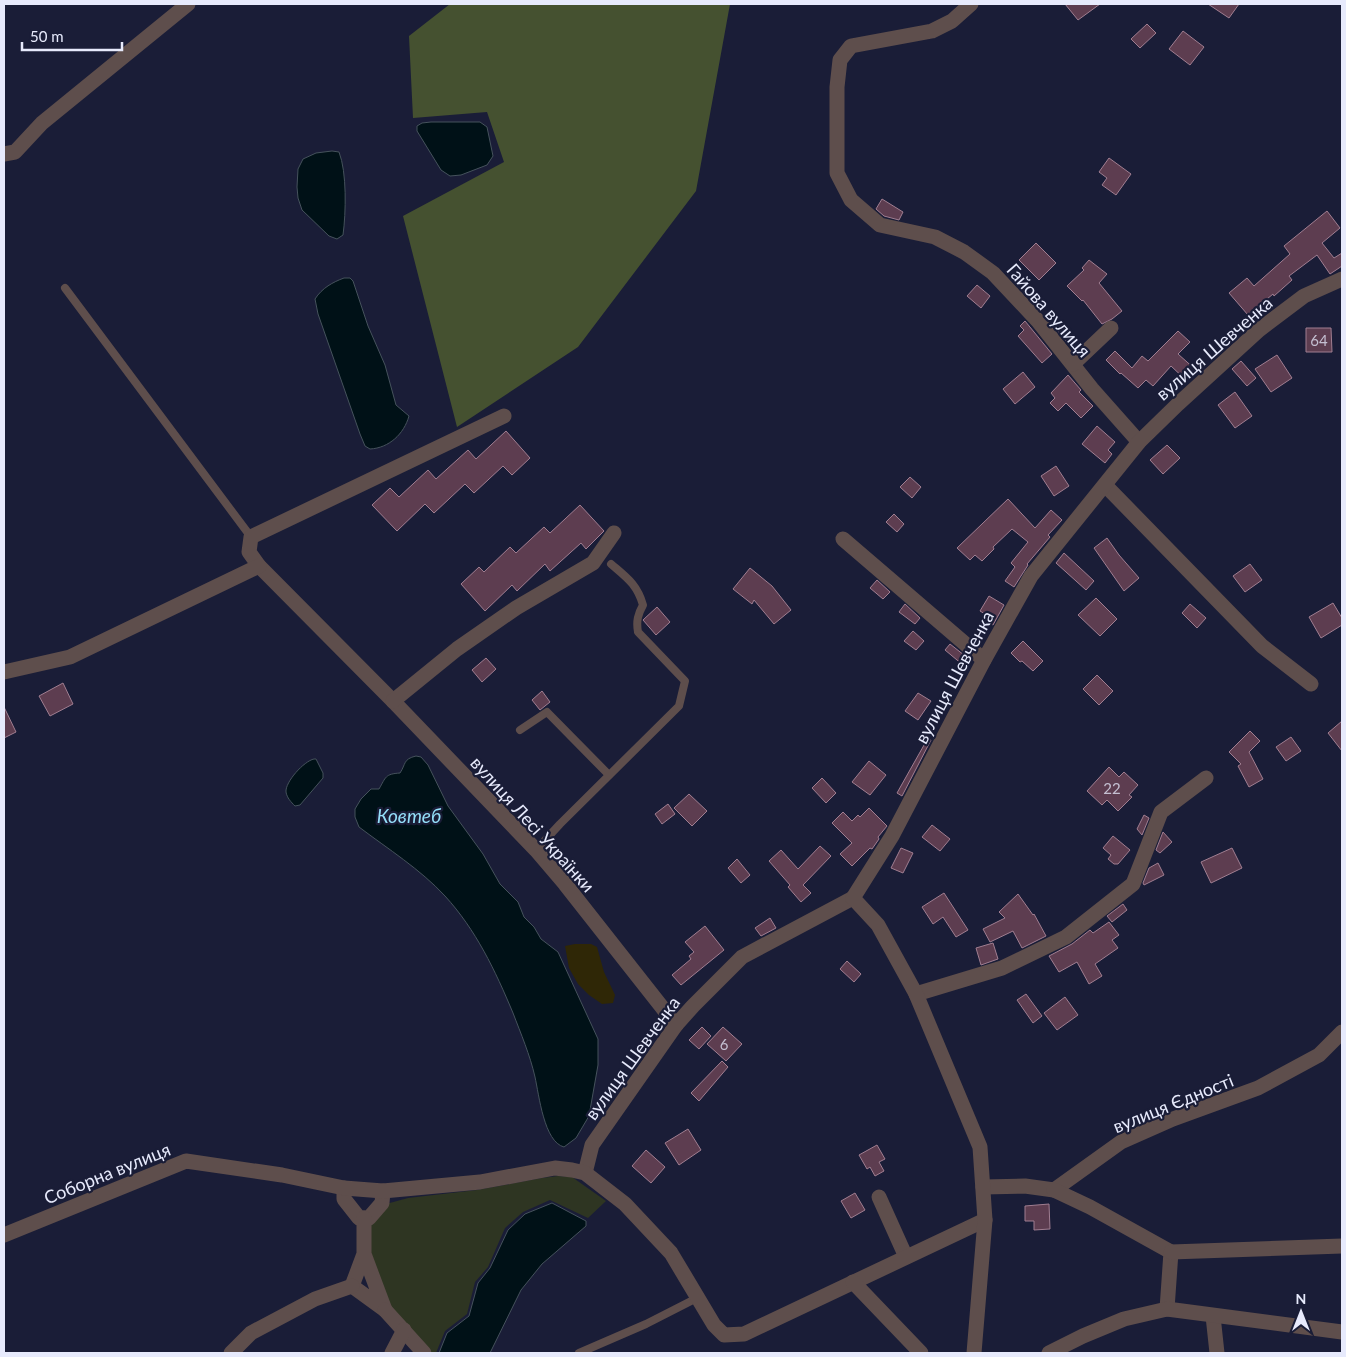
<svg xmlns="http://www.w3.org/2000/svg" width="1346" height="1357" viewBox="0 0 1346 1357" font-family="Lato,sans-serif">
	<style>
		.green { fill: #2e3522 }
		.forest { fill: #455130 }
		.sand { fill: #2f2706 }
		.water { fill: #001117; stroke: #45525c }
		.building { fill: #5d3d50; stroke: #a07e91 }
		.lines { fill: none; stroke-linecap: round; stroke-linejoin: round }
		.service { stroke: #5e4e4c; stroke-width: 8 }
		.minor { stroke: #5e4e4c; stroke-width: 15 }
		.tertiary { stroke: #5e4e4c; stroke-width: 15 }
		.labels { text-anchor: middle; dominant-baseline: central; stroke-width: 4.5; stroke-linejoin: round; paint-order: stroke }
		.number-label { font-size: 15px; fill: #c4bfd1 }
		.street-label { font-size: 18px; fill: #e7eafc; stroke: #1a1d37 }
		.water-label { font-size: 19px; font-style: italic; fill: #94dff9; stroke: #1a1d37 }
	</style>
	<rect width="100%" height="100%" fill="#1a1d37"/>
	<path class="green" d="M558,1176L572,1177L606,1201L588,1218L550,1200L523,1212L505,1228L488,1267L475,1282L467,1314L445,1331L436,1353H430L392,1314L369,1248L368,1224L386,1204L408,1198L477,1190L542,1178Z"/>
	<path class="forest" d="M450,4H730L696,191L578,347L457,427L403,216L504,162L487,112L413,118L409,36Z"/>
	<path class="sand" d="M575,944H591L597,947L604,972L615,995L613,1003L602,1004L589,995L578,984L569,968L565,946Z"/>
	<g class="water">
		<path d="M431,122H480L487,127L493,156L487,165L461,175L450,176L441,170L417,131V126L422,123Z"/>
		<path d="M332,151L339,152C347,172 346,213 343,235L337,239L329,236L302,210L298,198L297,187L298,169L303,159L316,153Z"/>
		<path d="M344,278H350L353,281L368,326L385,365L396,405L409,416C404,434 389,448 370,449L365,446L360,434L318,314L315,299C322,288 333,282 344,278Z"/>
		<path d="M416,756L421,757L428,765L448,806L483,854L500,884L518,902L524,917L534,927L541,939L558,952L598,1039V1065L589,1116L576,1138L564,1147C544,1142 539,1095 535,1077C530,1055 521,1034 513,1013C495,970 476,930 445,896C420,869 388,849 359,827L355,817V809L361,799L371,789H379C386,777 385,774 400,773C406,764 403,759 416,756Z"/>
		<path d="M314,759H316L323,773V778L300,805L295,806C291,802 287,798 286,792C285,782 304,761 314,759Z"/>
		<path d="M552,1203L586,1221V1226L542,1264L521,1290L490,1353H439L447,1333L469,1316L478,1283L490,1268L508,1230L525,1214Z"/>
	</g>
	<g class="building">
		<path d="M1065,4H1100L1078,20Z"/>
		<path d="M1208,4H1239L1229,18Z"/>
		<path d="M1147,24L1156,33L1140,48L1131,39Z"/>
		<path d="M1183,31L1204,47L1190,65L1169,49Z"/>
		<path d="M1109,158L1131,174L1116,195L1102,185L1107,178L1099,172Z"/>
		<path d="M882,199L903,212L899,220L884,216L876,209Z"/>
		<path d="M1327,211L1340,228L1322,243L1334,258L1342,253V266L1330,274L1317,255L1289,276L1292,280L1274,296L1273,294L1248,315L1229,293L1247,278L1254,286L1290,254L1284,246Z"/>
		<path d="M1036,243L1056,263L1039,280L1019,260Z"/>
		<path d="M1089,260L1107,274L1099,283L1122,311L1112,319L1102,324L1083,300L1082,301L1067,286L1084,270L1082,268Z"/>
		<path d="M977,285L990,296L981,308L967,296Z"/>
		<path d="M1025,321L1052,354L1042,363L1018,336L1024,330L1020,326Z"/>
		<path d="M1059,322L1071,337L1066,341L1054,326Z"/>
		<path d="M1306,328H1331L1332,352H1306Z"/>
		<path d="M1178,331L1190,342L1178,354L1196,370L1187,381L1171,366L1153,386L1146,380L1138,388L1121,373L1120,374L1106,360L1115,351L1132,368L1142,356L1148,361Z"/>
		<path d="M1277,355L1292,378L1271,392L1255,369Z"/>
		<path d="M1241,361L1256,378L1247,386L1232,369Z"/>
		<path d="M1023,372L1035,387L1015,404L1003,389Z"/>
		<path d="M1068,375L1081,390L1079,392L1093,406L1081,418L1066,403L1058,411L1050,403L1055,398L1051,393Z"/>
		<path d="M1235,392L1252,416L1235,428L1218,405Z"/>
		<path d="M1097,426L1115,442L1108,450L1112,454L1105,463L1082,444Z"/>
		<path d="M506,431L530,458L512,475L503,466L474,493L465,484L434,513L425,504L397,531L372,505L390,488L399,497L428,470L436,479L468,450L476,459Z"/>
		<path d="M1167,445L1180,458L1163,474L1150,460Z"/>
		<path d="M1056,466L1069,486L1054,496L1041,476Z"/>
		<path d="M910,477L921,487L912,498L900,487Z"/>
		<path d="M1008,499L1035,528L1051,510L1062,520L1048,535L1050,537L1027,564L1028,565L1014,587L1005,581L1015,567L1011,563L1028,542L1012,529L993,547L994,549L982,561L975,555L970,560L957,548Z"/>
		<path d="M580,505L604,531L586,549L581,543L550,571L545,564L517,591L512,585L485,611L461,584L479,567L484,572L510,547L516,553L544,527L550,533Z"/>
		<path d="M894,514L904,524L897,532L886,522Z"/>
		<path d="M1107,538L1119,555L1139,578L1124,591L1094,548Z"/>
		<path d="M1064,553L1094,581L1086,590L1056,563Z"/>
		<path d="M1250,564L1262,580L1245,592L1233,576Z"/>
		<path d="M750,568L772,586L791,610L774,624L754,600L752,604L733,589Z"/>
		<path d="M877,580L890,592L883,599L870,588Z"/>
		<path d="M989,596L1004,605L993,625L983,619L985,614L980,611Z"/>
		<path d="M1096,598L1117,619L1100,636L1078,615Z"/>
		<path d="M1333,603L1342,618V625L1321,638L1309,617Z"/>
		<path d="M905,604L920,618L915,624L899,612Z"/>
		<path d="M1190,604L1206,618L1197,628L1182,613Z"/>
		<path d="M657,607L670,622L656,635L643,620Z"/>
		<path d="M913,631L924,641L916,650L904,641Z"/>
		<path d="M1023,641L1043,661L1033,671L1022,661L1020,662L1011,653Z"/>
		<path d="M950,644L969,659L963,665L945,650Z"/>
		<path d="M486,658L496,669L482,682L472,670Z"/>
		<path d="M1097,675L1113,691L1099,705L1083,689Z"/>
		<path d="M63,683L73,704L50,716L39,696Z"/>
		<path d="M542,691L550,702L540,710L532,700Z"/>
		<path d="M918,693L931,701L918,720L905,711Z"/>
		<path d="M4,707L16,732L4,738Z"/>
		<path d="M1342,721V751L1328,733Z"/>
		<path d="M1250,731L1260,741L1249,752L1263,779L1249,787L1238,766L1241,764L1229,752Z"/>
		<path d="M1291,737L1301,751L1286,761L1276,747Z"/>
		<path d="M928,738L931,740L902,796L897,793Z"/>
		<path d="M869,761L886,775L870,795L852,782Z"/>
		<path d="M1109,767L1119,777L1124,772L1138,785L1129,795L1132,797L1118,811L1107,800L1102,805L1087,791Z"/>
		<path d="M822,778L836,793L826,803L812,788Z"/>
		<path d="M689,794L707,811L692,826L674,808Z"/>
		<path d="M668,804L675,814L662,824L655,814Z"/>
		<path d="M869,808L887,826L878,837L879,839L872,849L870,848L852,866L840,854L852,843L832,823L843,812L852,821L858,815L860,817Z"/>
		<path d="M1144,815L1149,818L1142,835L1137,829Z"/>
		<path d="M932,825L950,839L940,851L922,837Z"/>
		<path d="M1163,832L1172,842L1160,853L1156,850Z"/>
		<path d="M1113,836L1130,850L1118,864H1114L1108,859L1111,855L1103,848Z"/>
		<path d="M820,846L831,856L803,885L811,893L801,902L788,887L790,885L769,861L781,850L798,869Z"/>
		<path d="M901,848L913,853L903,873L891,868Z"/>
		<path d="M1232,848L1242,868L1211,883L1201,862Z"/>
		<path d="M737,859L750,875L741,883L728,868Z"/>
		<path d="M1158,863L1164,875L1144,885L1143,883L1149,868Z"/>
		<path d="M944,893L968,930L956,937L943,917L933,924L922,907Z"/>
		<path d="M1018,894L1033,915L1034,914L1046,936L1022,948L1013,931L990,942L983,929L1005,918L999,912Z"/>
		<path d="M1123,904L1127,910L1112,922L1107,916Z"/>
		<path d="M770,918L776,928L761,936L755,928Z"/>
		<path d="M1109,922L1119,935L1112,940L1118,948L1095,964L1102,976L1089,984L1077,962L1059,972L1049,956L1072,944L1090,930L1093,933Z"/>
		<path d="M705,926L724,950L681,985L672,975L691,959L689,956L694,952L685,942Z"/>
		<path d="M993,943L998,959L981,965L976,948Z"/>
		<path d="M847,961L861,974L854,982L840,969Z"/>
		<path d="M1026,994L1042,1016L1033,1023L1017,1000Z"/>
		<path d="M1065,997L1078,1015L1057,1030L1044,1013Z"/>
		<path d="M702,1027L711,1036L699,1049L689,1040Z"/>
		<path d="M723,1027L742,1044L726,1061L707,1044Z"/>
		<path d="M722,1061L728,1067L699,1101L691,1093Z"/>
		<path d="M688,1129L701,1150L679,1165L665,1143Z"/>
		<path d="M877,1145L885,1159L879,1162L884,1171L875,1176L870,1167L867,1169L859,1155Z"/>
		<path d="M646,1150L665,1167L651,1183L632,1166Z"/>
		<path d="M855,1193L865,1210L851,1218L841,1201Z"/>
		<path d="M1049,1204L1050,1229L1034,1230V1221H1025V1206Z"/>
	</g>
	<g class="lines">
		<g class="service">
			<path d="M65,288L251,537"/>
			<path d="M520,730L547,712L609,775"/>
			<path d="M536,850L560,824L679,706L685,681L638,632C636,621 638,614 643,605C637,584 626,577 611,564"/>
			<path d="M579,1353L646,1324L697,1298"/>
		</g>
		<g class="minor">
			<path d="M971,4L952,21L932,31L851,46L840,60L837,87V173L851,200L880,225L935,237L964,252L993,273L1038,321L1092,389L1139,442"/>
			<path d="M4,154L15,152L42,123L188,4"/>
			<path d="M1073,364L1111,328"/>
			<path d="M504,416L251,537L249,552L259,566L393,701L536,850L565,884L676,1025"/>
			<path d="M1105,485L1262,646L1311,684"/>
			<path d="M843,539L984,660"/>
			<path d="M4,672L70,657L259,566"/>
			<path d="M393,701L457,649L516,608L593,563L614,533"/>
			<path d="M916,994L1002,968L1066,937L1133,884L1161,812L1206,778"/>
			<path d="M585,1173L592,1145L676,1025L693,1006L742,957L853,898"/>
			<path d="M983,1187L1025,1186L1054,1190L1121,1142L1173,1119L1258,1088L1319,1055L1342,1032"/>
			<path d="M344,1188V1199L359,1218H369L382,1203L383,1191"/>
			<path d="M1054,1190L1090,1207L1171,1252L1167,1309"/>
			<path d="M879,1197L906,1257"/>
			<path d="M364,1218V1254L385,1310L352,1286L364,1254"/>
			<path d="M4,1235L186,1161L282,1175L344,1188L383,1191L480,1182L555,1168L572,1170L585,1173L625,1204L671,1253L714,1325L724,1335L744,1334L985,1220"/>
			<path d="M1171,1252L1342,1246"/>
			<path d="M853,1282L921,1353"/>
			<path d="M385,1310L424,1353"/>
			<path d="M1213,1316L1217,1353"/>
			<path d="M231,1353L251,1333L315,1299L352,1286"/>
			<path d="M392,1353L404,1330"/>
			<path d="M974,1353L985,1220L980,1147L916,994L878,925L853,898L892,836L984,660L1031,576L1139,442L1178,404L1259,330L1304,296L1342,279"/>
		</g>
		<path class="tertiary" d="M1049,1353L1083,1336L1124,1319L1167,1309L1342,1332"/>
	</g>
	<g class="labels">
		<g class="number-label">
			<text x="1319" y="340">64</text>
			<text x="1112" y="788">22</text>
			<text x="724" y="1044">6</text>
		</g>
		<g class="street-label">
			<text transform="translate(1049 310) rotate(49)">Гайова вулиця</text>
			<text transform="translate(1214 348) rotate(-41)">вулиця Шевченка</text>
			<text transform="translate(954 677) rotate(-62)">вулиця Шевченка</text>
			<text transform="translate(533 824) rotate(48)">вулиця Лесі Українки</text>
			<text transform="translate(632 1058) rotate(-54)">вулиця Шевченка</text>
			<text transform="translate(1173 1103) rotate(-22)">вулиця Єдності</text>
			<text transform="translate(107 1173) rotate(-22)">Соборна вулиця</text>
		</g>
		<g class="water-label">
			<text x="409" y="815">Ковтеб</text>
		</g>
	</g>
	<rect width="1346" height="1357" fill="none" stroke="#e7eafc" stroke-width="10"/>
	<g transform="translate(1301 1312)" stroke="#1a1d37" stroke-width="4" paint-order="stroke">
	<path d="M0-4L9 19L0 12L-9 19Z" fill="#e7eafc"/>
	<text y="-8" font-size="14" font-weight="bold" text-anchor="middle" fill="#e7eafc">N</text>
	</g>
	<path d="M22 42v8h100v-8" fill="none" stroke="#e7eafc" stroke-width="2.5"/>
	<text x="30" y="42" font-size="15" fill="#e7eafc" stroke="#1a1d37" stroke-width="4" paint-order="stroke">50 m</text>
</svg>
